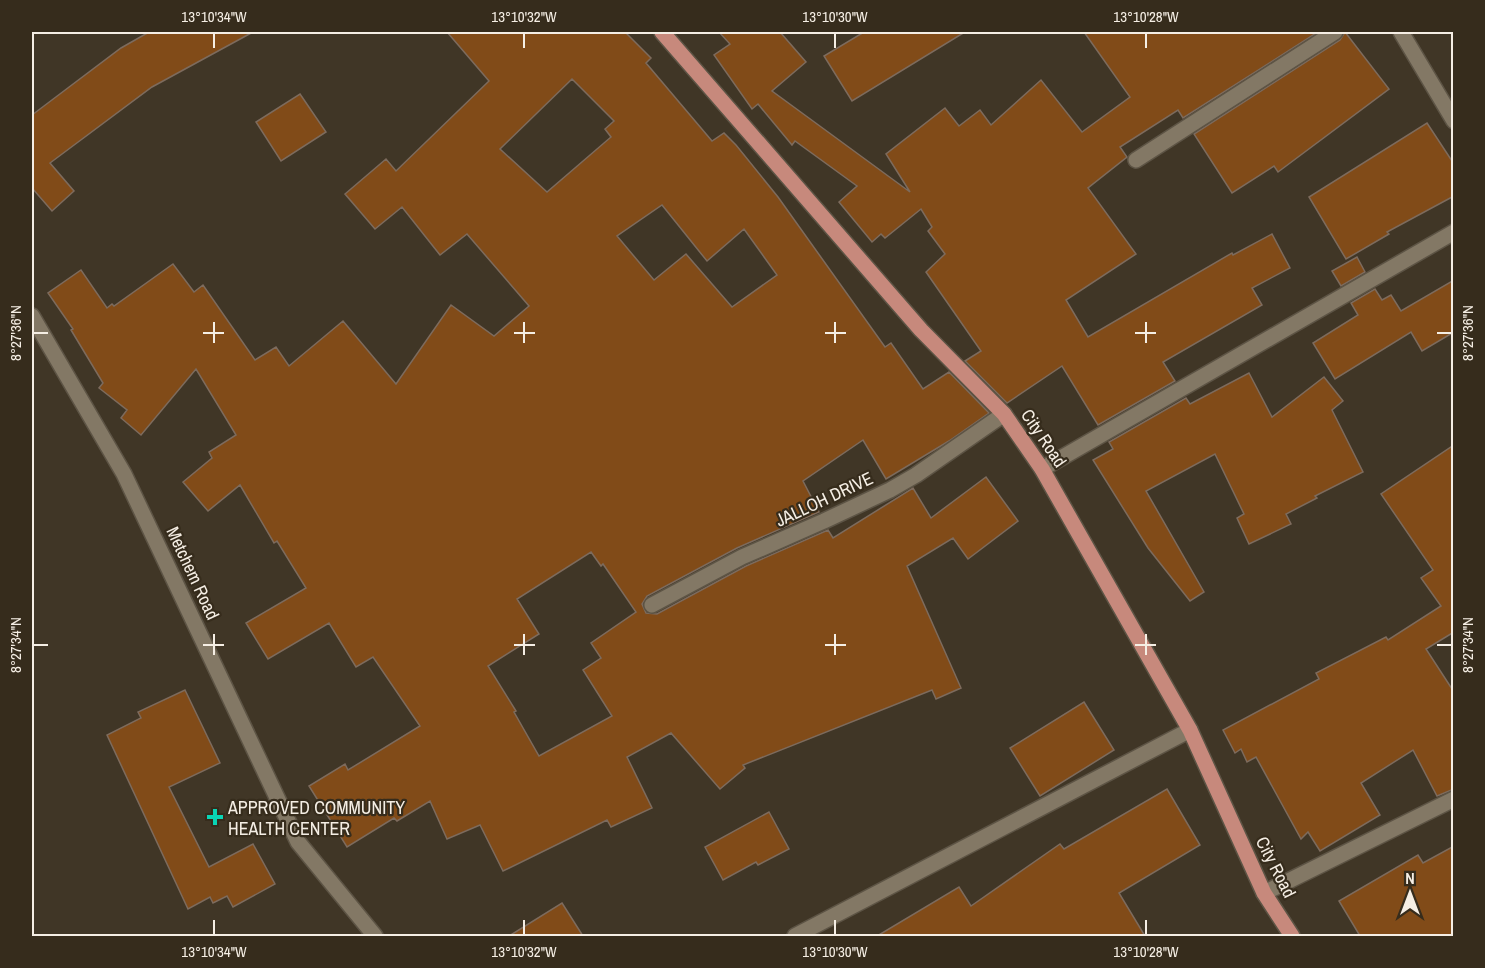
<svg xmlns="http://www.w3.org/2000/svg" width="1485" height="968" viewBox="0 0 1485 968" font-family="'Archivo Narrow',sans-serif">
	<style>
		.building { fill: #814b18; stroke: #7d6b5d; stroke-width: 1.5; fill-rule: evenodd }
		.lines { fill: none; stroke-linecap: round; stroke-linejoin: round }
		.minor-casing { stroke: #5d5445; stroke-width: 18 }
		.major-casing { stroke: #5d5445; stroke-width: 18 }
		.minor { stroke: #837865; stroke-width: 15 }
		.major { stroke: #c7897c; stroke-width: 15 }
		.ticks { fill: none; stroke: #f5eee4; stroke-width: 2 }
		.poi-dot { fill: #09d5b5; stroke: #362c1c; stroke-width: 2 }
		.labels { text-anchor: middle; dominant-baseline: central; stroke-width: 4.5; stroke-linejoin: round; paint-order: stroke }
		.street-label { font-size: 18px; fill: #f5eee4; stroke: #362c1c }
		.poi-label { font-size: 18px; fill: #f5eee4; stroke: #362c1c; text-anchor: start }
		.neatline { fill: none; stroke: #f5eee4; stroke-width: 2 }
		.ticks-label { font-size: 15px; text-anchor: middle; fill: #f5eee4 }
	</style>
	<rect width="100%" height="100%" fill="#403626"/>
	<g class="building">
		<path d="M149,32H253L152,87L50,163L74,191L52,211L32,188V115L121,48Z"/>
		<path d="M447,32H625L651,58L646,63L712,141L724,133L736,145L778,197L885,347L891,343L923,389L949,372L989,413L949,441L886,479L863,440L803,481L819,512L737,548L647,596L642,604L646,613L657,614L746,566L828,530L833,538L913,488L931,518L986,477L1018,521L968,559L953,538L907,566L961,688L936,699L932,690L743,765L745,768L720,789L671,733L627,757L652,808L611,827L607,820L503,871L480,825L447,839L430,801L397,821L394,818L347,847L309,786L345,764L348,770L420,726L373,657L356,667L329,623L268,659L246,623L306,588L277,541L274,543L240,485L208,511L183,482L212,458L209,452L236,435L196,369L141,435L121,418L127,410L99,388L103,383L71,330L73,329L48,293L81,270L107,308L112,304L114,306L173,264L194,292L203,285L255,360L276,347L289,366L343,321L396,384L451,305L494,336L529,306L467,234L440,255L402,207L375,229L345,194L386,159L396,171L489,81ZM572,79L614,121L605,129L611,137L547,192L500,149ZM662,205L707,261L744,229L777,275L732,307L686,254L654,280L617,236ZM591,552L601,566L603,564L636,612L591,643L601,658L583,670L612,716L539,756L514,712L516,711L488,666L539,634L517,599Z"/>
		<path d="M719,32H780L806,62L772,91L910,192L886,154L945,108L959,126L980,110L991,125L1041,80L1082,132L1130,97L1084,32H1318L1183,118L1178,110L1120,147L1127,157L1088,188L1136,254L1066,300L1088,337L1232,253L1233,255L1272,234L1290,268L1252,288L1262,305L1163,362L1175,381L1098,425L1062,366L1007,403L965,361L981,351L926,272L945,254L928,231L932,227L921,209L885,238L881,234L872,242L839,202L857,186L795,141L792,145L758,104L752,109L714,55L730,44Z"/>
		<path d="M864,32H965L852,101L824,56Z"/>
		<path d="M1345,32L1389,89L1278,172L1274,166L1232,193L1194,134L1340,40Z"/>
		<path d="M300,94L326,132L281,161L256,122Z"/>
		<path d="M1427,123L1454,164V196L1387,232L1389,234L1346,259L1309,197Z"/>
		<path d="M1357,257L1365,272L1341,286L1332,271Z"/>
		<path d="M1454,280V332L1422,351L1411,332L1335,379L1313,343L1358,315L1351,303L1375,289L1382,300L1391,295L1401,311Z"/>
		<path d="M1249,373L1272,417L1324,377L1343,401L1332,410L1363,472L1315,496L1317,498L1286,514L1291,524L1249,544L1237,518L1244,514L1215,454L1146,491L1204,592L1190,601L1148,548L1093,460L1113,449L1109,442L1186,398L1190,404Z"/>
		<path d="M1454,445V632L1426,649L1454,692V789L1437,796L1413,750L1361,783L1380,815L1320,851L1308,832L1301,839L1256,757L1247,762L1241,749L1235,753L1223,730L1319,679L1316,673L1386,637L1388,640L1441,606L1421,578L1433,570L1381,494Z"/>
		<path d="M185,690L220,763L169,787L209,867L253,844L275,884L233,907L227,896L213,903L210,897L188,909L107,735L141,718L138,712Z"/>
		<path d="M1084,702L1114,750L1040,796L1010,748Z"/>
		<path d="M1167,789L1200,845L1119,893L1145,936H877L959,887L971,906L1060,844L1064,849Z"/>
		<path d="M769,812L789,849L758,865L756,862L723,880L705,847Z"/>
		<path d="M1454,846V936H1360L1339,901L1418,855L1423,863Z"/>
		<path d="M562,903L583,936H509Z"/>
	</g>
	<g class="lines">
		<g class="minor-casing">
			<g id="minor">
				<path d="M1401,32L1454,121"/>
				<path d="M1136,160L1335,32"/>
				<path d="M32,316L124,474L298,842L375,936"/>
				<path d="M1042,469L1454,232"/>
				<path d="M652,605L742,557L824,521L890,490L916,475L1004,414"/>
				<path d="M1264,893L1454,799"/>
				<path d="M795,936L1190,730"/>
			</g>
		</g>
		<g class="major-casing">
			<path id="major" d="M662,32L921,330L1004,414L1042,469L1190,730L1264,893L1292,936"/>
		</g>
		<use href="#minor" class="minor"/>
		<use href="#major" class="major"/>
	</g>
	<path class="ticks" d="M214,33V48M524,33V48M835,33V48M1146,33V48M214,322V343M524,322V343M835,322V343M1146,322V343M33,333H48M203,333H224M514,333H535M825,333H846M1135,333H1156M1437,333H1452M214,634V655M524,634V655M835,634V655M1146,634V655M33,645H48M203,645H224M514,645H535M825,645H846M1135,645H1156M1437,645H1452M214,920V935M524,920V935M835,920V935M1146,920V935"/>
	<path class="poi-dot" d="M212 808h6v6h6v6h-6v6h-6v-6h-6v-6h6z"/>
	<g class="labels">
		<g class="street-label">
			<text transform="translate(1044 438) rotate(56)">City Road</text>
			<text transform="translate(824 499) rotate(-25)">JALLOH DRIVE</text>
			<text transform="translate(193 573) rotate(65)">Metchem Road</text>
			<text transform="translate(1276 867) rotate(63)">City Road</text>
		</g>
		<g class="poi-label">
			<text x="228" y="807">APPROVED COMMUNITY<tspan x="228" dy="21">HEALTH CENTER</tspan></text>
		</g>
	</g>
	<rect width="1485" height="968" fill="none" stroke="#362c1c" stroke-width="66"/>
	<g transform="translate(1410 893)" stroke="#362c1c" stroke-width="4.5" paint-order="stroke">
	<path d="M0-4.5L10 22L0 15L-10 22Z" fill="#f5eee4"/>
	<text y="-9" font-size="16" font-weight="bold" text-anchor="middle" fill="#f5eee4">N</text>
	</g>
	<rect x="33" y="33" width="1419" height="902" class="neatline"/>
	<g class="ticks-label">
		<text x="214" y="22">13°10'34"W</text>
		<text x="524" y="22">13°10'32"W</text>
		<text x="835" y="22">13°10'30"W</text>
		<text x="1146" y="22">13°10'28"W</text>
		<text transform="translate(16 333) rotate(-90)" y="5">8°27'36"N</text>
		<text transform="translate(1468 333) rotate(-90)" y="5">8°27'36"N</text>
		<text transform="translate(16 645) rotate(-90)" y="5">8°27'34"N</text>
		<text transform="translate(1468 645) rotate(-90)" y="5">8°27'34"N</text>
		<text x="214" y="957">13°10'34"W</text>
		<text x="524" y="957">13°10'32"W</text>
		<text x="835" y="957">13°10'30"W</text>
		<text x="1146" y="957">13°10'28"W</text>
	</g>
</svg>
